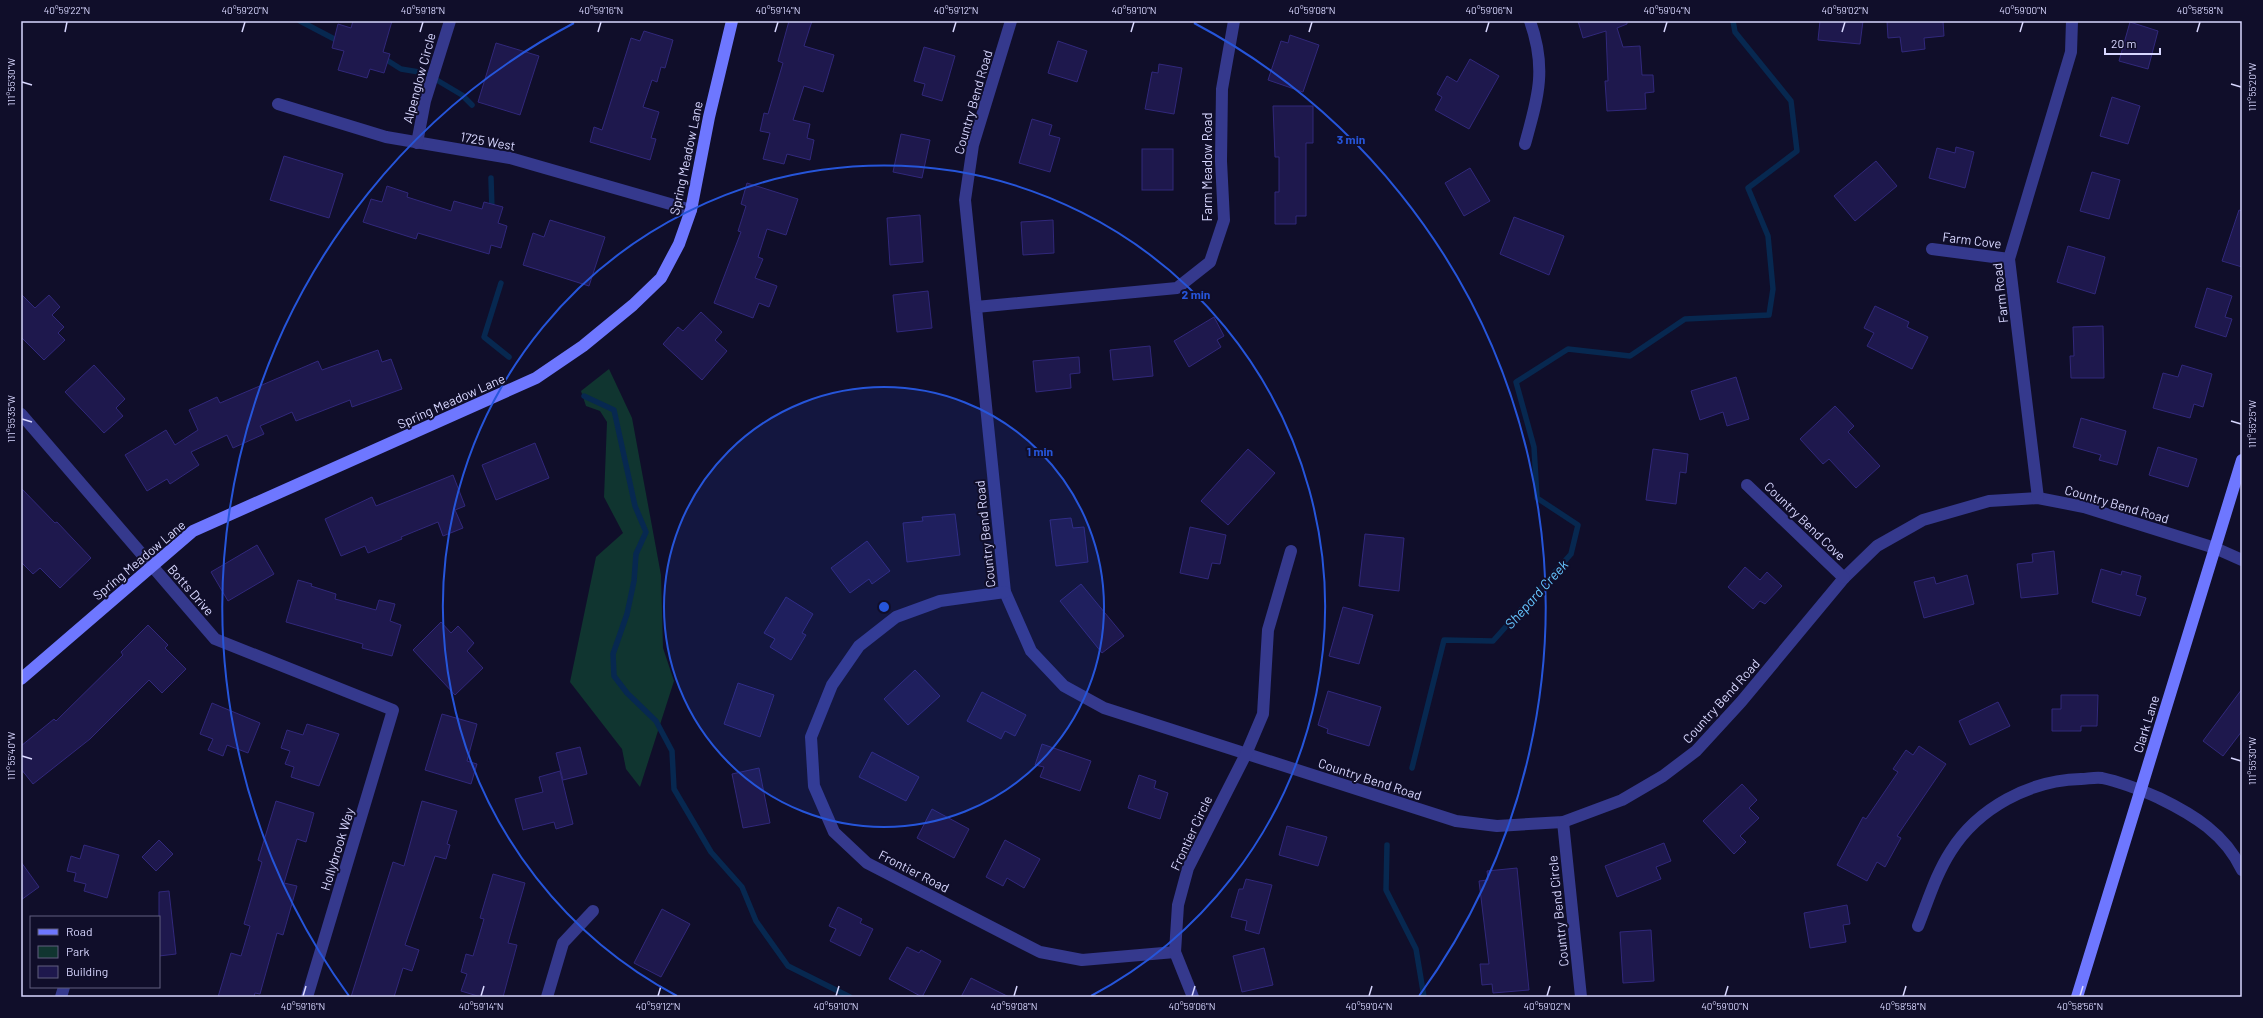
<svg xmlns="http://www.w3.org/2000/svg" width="2263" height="1018" viewBox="0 0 2263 1018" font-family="Barlow,sans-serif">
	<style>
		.green { fill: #103530 }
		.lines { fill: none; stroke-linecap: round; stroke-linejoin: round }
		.stream { stroke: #072850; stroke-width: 5.5 }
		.building { fill: #1e184d; stroke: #31287b }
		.street { stroke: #35398d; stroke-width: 12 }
		.secondary { stroke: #6e77ff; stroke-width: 12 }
		.ticks { fill: none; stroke: #d8d7ff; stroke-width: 1.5 }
		.ring { fill: none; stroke: #2655da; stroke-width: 2 }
		.labels { text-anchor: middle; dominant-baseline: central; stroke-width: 4; stroke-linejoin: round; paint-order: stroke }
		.street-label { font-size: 13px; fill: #d8d7ff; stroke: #100e2a }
		.water-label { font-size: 14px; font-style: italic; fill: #65c5ff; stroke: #100e2a }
		.centre { fill: #2655da; stroke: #100e2a; stroke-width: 2 }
		.ring-label { font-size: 12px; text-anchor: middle; font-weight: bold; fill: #2655da; stroke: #100e2a; stroke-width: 4; stroke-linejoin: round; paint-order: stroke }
		.neatline { fill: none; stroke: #d8d7ff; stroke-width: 1.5 }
		.ticks-label { font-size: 10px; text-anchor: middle; fill: #d8d7ff }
	</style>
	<rect width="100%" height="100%" fill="#100e2a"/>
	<path class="green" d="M609,369L632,418L661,575L663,648L674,681L640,787L626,769L622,749L570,682L596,557L623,533L604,497L607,422L600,411L586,406L581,391Z"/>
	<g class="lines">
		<g class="stream">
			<path d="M300,21L340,42"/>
			<path d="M382,57L401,69L425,73L462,95L472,105"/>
			<path d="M491,178L492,210"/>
			<path d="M501,283L484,337L509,357"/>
			<path d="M584,396L614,410L635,506L646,532L636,554L634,581L627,614L613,654L614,676L627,693L656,721L672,751L674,789L711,852L742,887L756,921L788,966L850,997"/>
			<path d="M1412,768L1444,640L1493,641L1571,554L1578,525L1537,498L1534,447L1516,382L1568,349L1630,356L1685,319L1769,315L1773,289L1768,236L1748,188L1797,151L1791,101L1735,32L1733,21"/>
			<path d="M1387,845L1386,890L1416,949L1424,997"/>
		</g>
	</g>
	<g class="building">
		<path d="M353,21H392L383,52L390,54L384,73L370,69L367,78L338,70L344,51L332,48L338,24L351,28Z"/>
		<path d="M789,21H812L804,46L834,55L823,92L804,86L793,120L810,124L807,138L814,140L810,160L787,154L784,164L763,159L770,133L760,131L764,113L768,114L783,63L778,61Z"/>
		<path d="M1578,21H1627V24L1617,28L1623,47L1640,46L1642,75H1653L1654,92L1645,93L1646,109L1607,111L1605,81H1608L1606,31L1583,38Z"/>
		<path d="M1820,21H1863L1860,44L1818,40Z"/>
		<path d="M1887,21H1943L1944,36L1924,38L1925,49L1902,52L1900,37L1888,38Z"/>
		<path d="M2130,22L2158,31L2148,69L2119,61Z"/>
		<path d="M644,31L673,40L665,68L661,67L657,82L652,80L643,107L659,112L651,138L656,139L650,160L590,142L594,127L602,130L631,38L640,41Z"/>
		<path d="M1290,35L1319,45L1303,92L1268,80L1281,41L1288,43Z"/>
		<path d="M1058,41L1087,51L1077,82L1048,73Z"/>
		<path d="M496,43L539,56L520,115L478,102Z"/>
		<path d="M924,47L955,56L942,101L922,95L925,84L914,81Z"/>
		<path d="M1470,59L1499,76L1469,129L1435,110L1442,97L1437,94L1447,76L1457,82Z"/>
		<path d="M1159,64L1182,68L1174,114L1145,109L1152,72L1158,73Z"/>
		<path d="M2112,97L2140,106L2128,144L2100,136Z"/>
		<path d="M1273,106H1313V143H1306V216H1296V224H1275V192H1279V157H1275Z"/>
		<path d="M1032,119L1052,125L1049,135L1060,138L1050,172L1019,163Z"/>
		<path d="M901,134L930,140L922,178L893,172Z"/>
		<path d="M1956,147L1974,152L1965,188L1929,178L1937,148L1955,153Z"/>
		<rect x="1142" y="149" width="31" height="41"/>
		<path d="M284,156L343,174L329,218L270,200Z"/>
		<path d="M1876,161L1897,186L1855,221L1834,196Z"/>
		<path d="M1470,168L1490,201L1464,216L1445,183Z"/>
		<path d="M2092,172L2120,180L2109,219L2080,211Z"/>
		<path d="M747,183L798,199L786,235L767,229L758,257L763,259L755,278L777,286L769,307L759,303L753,318L714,303L741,232L738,231L746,206L741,204Z"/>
		<path d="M387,186L408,193L407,197L451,211L454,201L482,209L484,202L503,207L498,223L507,226L501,248L491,245L489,254L418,233L416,239L363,222L371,199L382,202Z"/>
		<path d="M2239,210L2242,211V267L2222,261Z"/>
		<path d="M920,215L923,262L890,265L887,218Z"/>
		<path d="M1514,217L1564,236L1549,275L1500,254Z"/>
		<path d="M550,220L605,237L589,286L523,265L533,233L544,237Z"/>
		<path d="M1053,220L1054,253L1023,255L1021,222Z"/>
		<path d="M2068,246L2105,257L2095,294L2057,282Z"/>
		<path d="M2207,288L2232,296L2225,317L2232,319L2226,337L2195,327Z"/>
		<path d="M928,291L932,328L897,332L893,295Z"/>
		<path d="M21,294L35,308L49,295L60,307L52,315L64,327L58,333L65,340L44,360L21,337Z"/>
		<path d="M1875,306L1909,322L1907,327L1928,337L1912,369L1867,346L1874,333L1864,328Z"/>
		<path d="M701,312L722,332L715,340L727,351L702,380L663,344L678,327L683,331Z"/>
		<path d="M1214,317L1224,336L1217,340L1221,347L1189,367L1174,341Z"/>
		<path d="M2103,326L2104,378H2071L2070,356H2074L2073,327Z"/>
		<path d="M1150,346L1153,376L1113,380L1110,350Z"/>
		<path d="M378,350L382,362L391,359L402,389L352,407L350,400L296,421L292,412L260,426L264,434L233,448L227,435L191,452L199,465L170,484L167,479L147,491L125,455L166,430L175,445L198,430L189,410L217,397L220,403L318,361L322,370Z"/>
		<path d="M1079,357L1080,373L1070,374L1071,388L1036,392L1033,361Z"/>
		<path d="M94,365L125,399L116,408L123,416L104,433L65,392Z"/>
		<path d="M2182,365L2212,374L2203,407L2194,404L2190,418L2153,408L2163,373L2178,377Z"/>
		<path d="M1736,377L1749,419L1727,426L1723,412L1700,420L1691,391Z"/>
		<path d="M1835,406L1854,426L1848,432L1880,466L1856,488L1829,459L1823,464L1800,439Z"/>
		<path d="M2081,418L2126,431L2117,465L2099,460L2101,455L2073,447Z"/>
		<path d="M535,443L549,478L496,500L482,465Z"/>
		<path d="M2158,447L2197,459L2188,487L2149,475Z"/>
		<path d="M1248,449L1275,473L1228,525L1201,501Z"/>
		<path d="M1653,449L1688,454L1686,473L1680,472L1676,504L1646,500Z"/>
		<path d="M453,475L465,506L455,510L463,528L443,536L438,522L401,537L402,539L368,553L365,546L341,556L325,519L372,497L376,506Z"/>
		<path d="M21,488L55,523L57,522L91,558L60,588L40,568L33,574L21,562Z"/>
		<path d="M955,514L960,555L907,562L903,523L923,521L922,517Z"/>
		<path d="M1071,518L1073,528L1084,527L1088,562L1056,566L1050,520Z"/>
		<path d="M1190,527L1226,535L1220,564L1212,563L1208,579L1180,573Z"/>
		<path d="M1365,534L1404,538L1399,591L1359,586Z"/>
		<path d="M867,541L890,571L872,584L869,579L850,593L831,568Z"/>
		<path d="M257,545L274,574L228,601L211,572Z"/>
		<path d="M2054,551L2058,594L2021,598L2017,564L2033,562L2032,554Z"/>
		<path d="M1745,567L1760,580L1767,572L1782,586L1765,604L1760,601L1753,609L1728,587Z"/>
		<path d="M2101,569L2121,575L2122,571L2141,576L2136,595L2146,598L2140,616L2092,602Z"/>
		<path d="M1967,575L1974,604L1924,618L1914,582L1934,577L1936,584Z"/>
		<path d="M298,580L312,584L311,586L336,594L335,599L376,610L379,600L395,604L390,621L401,625L392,656L362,648L363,644L286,622Z"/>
		<path d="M1081,584L1124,636L1102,653L1060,601Z"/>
		<path d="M786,597L813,614L802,633L806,635L791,660L770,647L775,639L764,633Z"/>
		<path d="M1343,607L1373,615L1359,664L1329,656Z"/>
		<path d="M441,622L451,633L458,626L474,643L467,651L483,668L455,695L413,650Z"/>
		<path d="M148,625L168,645L165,648L186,669L162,693L149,680L90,739L33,784L21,769V746L54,719L56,721L123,655L121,652Z"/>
		<path d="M915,670L940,696L908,725L884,699Z"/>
		<path d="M738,683L774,695L760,737L724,724Z"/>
		<path d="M2242,689V731L2223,756L2203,741Z"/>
		<path d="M1328,691L1381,707L1369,746L1327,733L1328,729L1318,725Z"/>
		<path d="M982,692L1026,715L1015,736L1005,731L1001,739L967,721Z"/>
		<path d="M2061,695H2098L2097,726H2081V731H2052V709H2061Z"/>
		<path d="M1998,702L2010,726L1970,745L1959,721Z"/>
		<path d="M212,703L260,723L248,753L227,745L223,756L208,750L213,739L200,734Z"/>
		<path d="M442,714L477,724L467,761L477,764L471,784L425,770Z"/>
		<path d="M307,724L339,734L319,786L291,777L294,767L285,764L290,751L281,748L287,730L303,735Z"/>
		<path d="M1042,744L1091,761L1080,791L1040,777L1044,767L1035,765Z"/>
		<path d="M1919,746L1946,764L1897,836L1901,838L1885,867L1877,862L1867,881L1837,865L1863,817L1866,819L1898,772L1893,769L1906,750L1913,755Z"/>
		<path d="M580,747L587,774L563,780L556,753Z"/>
		<path d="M872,752L919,777L906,801L859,777Z"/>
		<path d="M759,768L770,823L743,828L732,774Z"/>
		<path d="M560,771L573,824L556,829L554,822L523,830L515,799L543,792L539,777Z"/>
		<path d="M1139,775L1156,781L1154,788L1168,793L1160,819L1128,808Z"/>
		<path d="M1742,784L1757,800L1749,808L1759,818L1740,836L1746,842L1734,854L1703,821Z"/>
		<path d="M276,801L314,813L306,842L297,839L284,883L297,886L283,935L277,933L260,994L255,993L254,997H218L231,953L241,956L250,926L244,924L262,862L258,860Z"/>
		<path d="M422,801L457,811L447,844L450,845L446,859L435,856L405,945L419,950L412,971L403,968L394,997H351L393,862L404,866Z"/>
		<path d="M932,809L969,829L954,858L917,838Z"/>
		<path d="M1287,826L1327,837L1318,866L1279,855Z"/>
		<path d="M159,840L173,854L156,871L142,857Z"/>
		<path d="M1005,840L1040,859L1024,888L1007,878L1003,886L986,877Z"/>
		<path d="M1664,843L1671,861L1656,867L1661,879L1617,897L1605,866Z"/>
		<path d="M84,845L119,855L107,898L84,891L86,884L74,881L76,873L67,871L71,856L80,859Z"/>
		<path d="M21,862L39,887L21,900Z"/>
		<path d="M1517,868L1529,990L1493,993L1492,984L1482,985L1480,964H1489L1479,881L1488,880L1487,871Z"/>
		<path d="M493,874L525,883L508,943L517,945L503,997H481L461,991L467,974L461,972L466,954L473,956L484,919L480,918Z"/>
		<path d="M1246,879L1272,885L1259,934L1245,930L1247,921L1231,917L1239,889H1243Z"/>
		<path d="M169,891L176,954L159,956V892Z"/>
		<path d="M1847,905L1850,924L1843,925L1846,942L1810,948L1804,913Z"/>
		<path d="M838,907L862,919L860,923L873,929L860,956L830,941L836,929L829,926Z"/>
		<path d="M662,909L690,924L661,977L634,963Z"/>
		<path d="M1651,930L1654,981L1623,983L1620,932Z"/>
		<path d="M907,947L919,953L921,950L941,961L922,997L889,979Z"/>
		<path d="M1264,948L1273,985L1242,992L1233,956Z"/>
		<path d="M971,978L1009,997H961Z"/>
	</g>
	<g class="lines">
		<g class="street">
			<path d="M1011,21L973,145L965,200L1005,592L1031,651L1064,686L1104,708L1456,821L1497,826L1563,822L1622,800L1663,776L1696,751L1741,702L1844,578L1877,546L1923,520L1989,501L2038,498L2084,507L2215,548L2242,560"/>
			<path d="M278,104L386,137L510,158L691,210"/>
			<path d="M417,143L425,101L450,21"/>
			<path d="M1525,144C1538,97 1547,69 1530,21"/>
			<path d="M1932,249L2009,259"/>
			<path d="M976,307L1177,288L1210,262L1224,220L1221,161L1222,89L1234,21"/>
			<path d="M21,414L215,639L393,710L307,997"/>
			<path d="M1747,485L1844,578"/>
			<path d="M2038,498L2009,259L2071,52L2072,21"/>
			<path d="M1005,592L940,601L896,617L859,646L832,685L811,737L814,786L834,832L867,863L1040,952L1082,960L1175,952"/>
			<path d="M1563,822L1581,997"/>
			<path d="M1918,926C1928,901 1936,874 1951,851C1978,808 2030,780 2081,779C2087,779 2095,777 2102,778C2121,782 2141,790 2159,798C2194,815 2225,834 2242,870"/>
			<path d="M61,997L64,987"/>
			<path d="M547,997L563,943L593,911"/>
			<path d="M1193,997L1175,952L1178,905L1188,868L1246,754L1263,714L1268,630L1291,551"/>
		</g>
		<g class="secondary">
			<path d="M21,679L193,531L536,378L583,346L633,305L661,278L679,244L691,210L709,117L732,21"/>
			<path d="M2077,997L2242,460"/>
		</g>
	</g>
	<path class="ticks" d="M65,32L67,22M242,32L245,22M420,32L423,22M598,32L601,22M775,32L778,22M953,32L956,22M1131,32L1134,22M1309,32L1312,22M1486,32L1489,22M1664,32L1667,22M1842,32L1845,22M2020,32L2023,22M2197,32L2200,22M22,82L32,85M2231,84L2241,87M22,419L32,422M2231,421L2241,424M22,756L32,759M2231,758L2241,761M303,996L306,986M481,996L484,986M658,996L661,986M836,996L839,986M1014,996L1017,986M1192,996L1195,986M1369,996L1372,986M1547,996L1550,986M1725,996L1728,986M1903,996L1906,986M2080,996L2083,986"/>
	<circle cx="884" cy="607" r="220" fill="#2655da" fill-opacity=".12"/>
	<g class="ring">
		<circle cx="884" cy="607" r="220"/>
		<path d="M677 996A441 441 0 1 1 1091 996"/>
		<path d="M349 996A661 661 0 0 1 574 23M1194 23A661 661 0 0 1 1419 996"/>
	</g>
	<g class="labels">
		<g class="street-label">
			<text transform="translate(419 78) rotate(-75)">Alpenglow Circle</text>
			<text transform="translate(973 102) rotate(-74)">Country Bend Road</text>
			<text transform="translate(488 141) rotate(10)">1725 West</text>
			<text transform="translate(686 158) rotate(-78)">Spring Meadow Lane</text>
			<text transform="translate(1207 167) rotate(-90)">Farm Meadow Road</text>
			<text transform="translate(1972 240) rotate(7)">Farm Cove</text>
			<text transform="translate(2000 293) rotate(-96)">Farm Road</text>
			<text transform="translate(451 401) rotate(-24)">Spring Meadow Lane</text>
			<text transform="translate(2117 504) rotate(16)">Country Bend Road</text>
			<text transform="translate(1805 521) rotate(44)">Country Bend Cove</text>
			<text transform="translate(985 534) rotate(-96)">Country Bend Road</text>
			<text transform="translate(139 560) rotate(-40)">Spring Meadow Lane</text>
			<text transform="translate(191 590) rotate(49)">Botts Drive</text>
			<text transform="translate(1721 701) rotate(-48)">Country Bend Road</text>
			<text transform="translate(2146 724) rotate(-73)">Clark Lane</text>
			<text transform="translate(1370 779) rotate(18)">Country Bend Road</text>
			<text transform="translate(1191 833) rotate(-65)">Frontier Circle</text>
			<text transform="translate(337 849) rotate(-73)">Hollybrook Way</text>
			<text transform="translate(914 871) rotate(27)">Frontier Road</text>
			<text transform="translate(1558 911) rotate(-96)">Country Bend Circle</text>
		</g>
		<g class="water-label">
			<text transform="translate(1536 594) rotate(-48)">Shepard Creek</text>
		</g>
	</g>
	<circle cx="884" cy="607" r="6" class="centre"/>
	<g class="ring-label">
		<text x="1351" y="144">3 min</text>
		<text x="1196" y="299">2 min</text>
		<text x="1040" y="456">1 min</text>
	</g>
	<rect width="2263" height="1018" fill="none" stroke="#100e2a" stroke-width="44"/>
	<rect x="30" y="916" width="130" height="72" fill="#100e2a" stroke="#605e7f"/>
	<rect x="38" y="929" width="20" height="6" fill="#6e77ff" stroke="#605e7f"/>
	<text x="66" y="936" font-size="12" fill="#d8d7ff">Road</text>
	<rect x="38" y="946" width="20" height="12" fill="#103530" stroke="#605e7f"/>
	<text x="66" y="956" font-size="12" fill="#d8d7ff">Park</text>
	<rect x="38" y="966" width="20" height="12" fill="#1e184d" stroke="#605e7f"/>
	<text x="66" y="976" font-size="12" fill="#d8d7ff">Building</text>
	<path d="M2105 48v6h55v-6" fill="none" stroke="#d8d7ff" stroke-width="2"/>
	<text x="2111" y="48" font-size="12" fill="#d8d7ff" stroke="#100e2a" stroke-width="3" paint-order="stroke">20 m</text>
	<rect x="22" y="22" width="2219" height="974" class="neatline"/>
	<g class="ticks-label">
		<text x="67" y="14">40°59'22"N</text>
		<text x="245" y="14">40°59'20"N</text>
		<text x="423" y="14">40°59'18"N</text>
		<text x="601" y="14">40°59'16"N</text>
		<text x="778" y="14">40°59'14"N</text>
		<text x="956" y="14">40°59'12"N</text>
		<text x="1134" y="14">40°59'10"N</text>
		<text x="1312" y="14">40°59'08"N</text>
		<text x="1489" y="14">40°59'06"N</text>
		<text x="1667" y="14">40°59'04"N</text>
		<text x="1845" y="14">40°59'02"N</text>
		<text x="2023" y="14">40°59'00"N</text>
		<text x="2200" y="14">40°58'58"N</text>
		<text transform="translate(11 82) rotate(-90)" y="4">111°55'30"W</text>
		<text transform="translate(2252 87) rotate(-90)" y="4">111°55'20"W</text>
		<text transform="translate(11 419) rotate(-90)" y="4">111°55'35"W</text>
		<text transform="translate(2252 424) rotate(-90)" y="4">111°55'25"W</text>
		<text transform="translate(11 756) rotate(-90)" y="4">111°55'40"W</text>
		<text transform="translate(2252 761) rotate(-90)" y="4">111°55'30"W</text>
		<text x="303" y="1010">40°59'16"N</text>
		<text x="481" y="1010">40°59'14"N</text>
		<text x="658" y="1010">40°59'12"N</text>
		<text x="836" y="1010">40°59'10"N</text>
		<text x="1014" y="1010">40°59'08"N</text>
		<text x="1192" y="1010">40°59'06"N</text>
		<text x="1369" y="1010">40°59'04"N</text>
		<text x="1547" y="1010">40°59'02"N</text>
		<text x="1725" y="1010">40°59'00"N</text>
		<text x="1903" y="1010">40°58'58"N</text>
		<text x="2080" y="1010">40°58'56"N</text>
	</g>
</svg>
